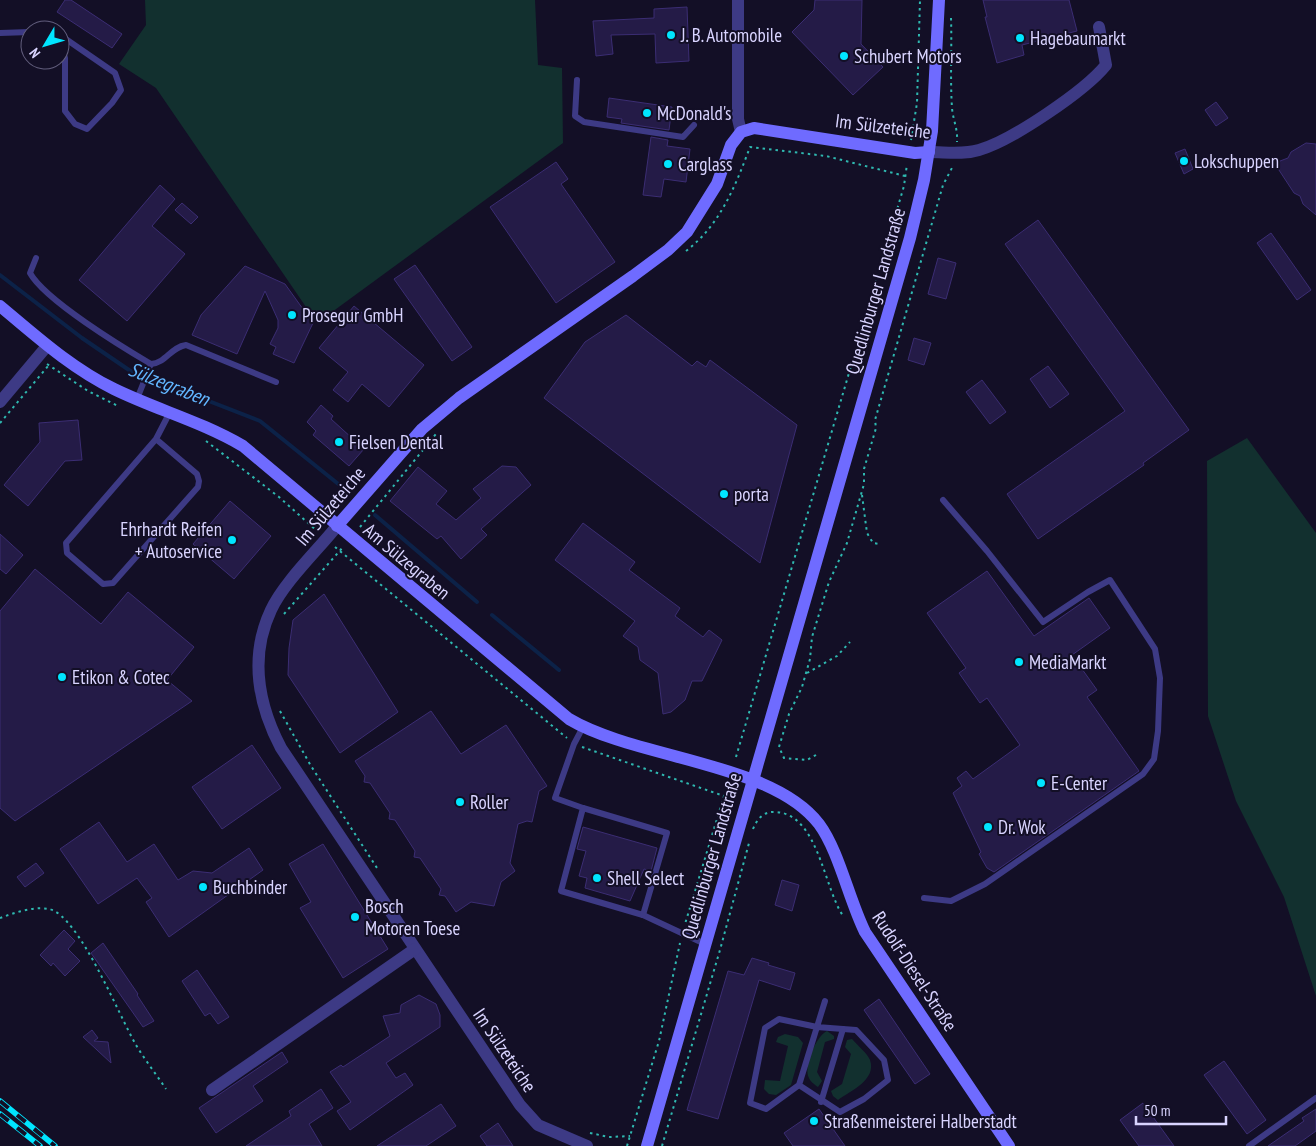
<svg xmlns="http://www.w3.org/2000/svg" width="1316" height="1146" viewBox="0 0 1316 1146" font-family="'PT Sans Narrow',sans-serif">
	<style>
		.green { fill: #12302f }
		.lines { fill: none; stroke-linecap: round; stroke-linejoin: round }
		.stream { stroke: #0c2248; stroke-width: 4 }
		.building { fill: #241b47; stroke: #3b2d73 }
		.path { stroke: #2fb8b0; stroke-width: 2; stroke-dasharray: 2.5 4; stroke-linecap: butt }
		.lane { stroke: #3d3a85; stroke-width: 6 }
		.street { stroke: #3d3a85; stroke-width: 12 }
		.secondary { stroke: #6f6bff; stroke-width: 12 }
		.rail-casing { stroke: #00e5ff; stroke-width: 5.5 }
		.rail { stroke: #130f26; stroke-width: 4; stroke-dasharray: 11; stroke-linecap: butt }
		.poi-dot { fill: #00e5ff; stroke: #130f26; stroke-width: 2 }
		.labels { text-anchor: middle; dominant-baseline: central; stroke-width: 4; stroke-linejoin: round; paint-order: stroke }
		.poi-label { font-size: 19px; fill: #d9d4ff; stroke: #130f26; text-anchor: start }
		.street-label { font-size: 19px; fill: #d9d4ff; stroke: #130f26 }
		.water-label { font-size: 20px; font-style: italic; fill: #62b6ff; stroke: #130f26 }
	</style>
	<rect width="100%" height="100%" fill="#130f26"/>
	<g class="green">
		<path d="M145,0H535L538,65L562,68L563,143L317,323L156,88L119,64L146,25Z"/>
		<path d="M1247,438L1316,533V996L1284,897L1236,801L1208,716L1207,461Z"/>
		<path d="M827,1031L834,1036V1039L825,1042L817,1072L822,1081L818,1087C815,1085 810,1081 809,1078C803,1067 816,1036 827,1031Z"/>
		<path d="M785,1034L798,1037L803,1043L791,1085L776,1095L769,1094L764,1089L765,1080L780,1081L788,1046L776,1042L778,1037Z"/>
		<path d="M852,1039C857,1045 867,1053 870,1060C877,1080 850,1091 838,1100L833,1096L831,1091L842,1084L851,1054L845,1047L847,1040Z"/>
	</g>
	<g class="lines">
		<g class="stream">
			<path d="M0,275L82,338L129,370L260,421L342,487"/>
			<path d="M375,515L477,602"/>
			<path d="M492,615L559,670"/>
		</g>
	</g>
	<g class="building">
		<path d="M65,0H71L122,34L112,48L57,12Z"/>
		<path d="M815,0H862L861,44L883,67L853,95L792,32L814,10Z"/>
		<path d="M983,0H1069L1077,31L1022,45L1024,55L997,63L985,17H987Z"/>
		<path d="M687,7L689,61L656,63L655,34L611,35L613,54L596,56L593,21L654,18V9Z"/>
		<path d="M609,98L672,107L669,130L621,123L622,119L607,117Z"/>
		<path d="M1216,102L1228,118L1216,126L1205,110Z"/>
		<path d="M651,137L668,140L667,146L690,149L686,182L664,179L661,197L643,195Z"/>
		<path d="M1306,143L1316,144V215L1303,204L1300,196L1294,193L1277,167L1280,161L1288,158L1291,152Z"/>
		<path d="M1185,149L1193,169L1184,174L1175,153Z"/>
		<path d="M556,162L568,179L561,184L615,262L556,303L490,207Z"/>
		<path d="M160,185L175,199L152,226L185,254L127,321L79,280Z"/>
		<path d="M182,203L198,217L191,224L175,210Z"/>
		<path d="M1038,220L1189,430L1143,463L1144,465L1038,539L1007,494L1125,411L1005,244Z"/>
		<path d="M1271,233L1311,290L1297,300L1257,243Z"/>
		<path d="M938,258L956,263L946,299L928,294Z"/>
		<path d="M415,265L472,347L452,361L394,279Z"/>
		<path d="M245,266L285,284L313,323L294,363L273,354L276,347L270,344L278,328V320L265,291L237,354L192,335L201,315Z"/>
		<path d="M354,306L424,365L389,407L362,384L348,402L333,390L348,372L319,348Z"/>
		<path d="M626,315L692,366L697,361L706,367L710,360L797,425L760,563L544,398L585,342Z"/>
		<path d="M914,338L931,343L924,365L908,360Z"/>
		<path d="M1048,366L1069,394L1050,408L1030,379Z"/>
		<path d="M982,380L1006,412L990,424L966,392Z"/>
		<path d="M321,405L333,416L331,419L364,449L349,466L313,435L316,431L307,422Z"/>
		<path d="M78,420L82,460L65,461L28,506L4,485L40,442L39,423Z"/>
		<path d="M502,466L516,467L531,485L481,529L487,535L461,559L441,536L437,539L390,501L418,467L447,491L436,504L456,520L481,498L473,489Z"/>
		<path d="M230,501L271,536L234,579L193,544Z"/>
		<path d="M583,523L635,562L629,570L680,608L675,616L703,637L709,630L722,640L702,681H692L685,700L671,712L663,714L658,673L640,660L638,647L623,636L635,621L555,560Z"/>
		<path d="M0,534L23,555L6,574L0,569Z"/>
		<path d="M35,569L101,624L128,592L194,647L167,680L192,701L15,821L0,808V611Z"/>
		<path d="M987,571L1034,636L1089,598L1110,628L1072,655L1097,690L1087,697L1139,771L994,872L987,868L979,854L981,852L953,793L962,786L957,778L966,771L973,779L1020,745L987,698L980,703L959,673L966,668L927,613Z"/>
		<path d="M324,594L398,712L340,753L288,675L289,648L293,620Z"/>
		<path d="M431,711L461,754L506,725L547,786L539,791L532,822L527,821L518,824L510,863L515,871L501,882L494,906L471,902L456,912L445,896L439,895L441,889L420,858L414,857L415,851L395,820L389,819L390,813L370,783L364,782L365,776L355,761Z"/>
		<path d="M252,745L281,788L222,829L192,787Z"/>
		<path d="M99,822L127,862L154,844L178,880L193,871L212,873L249,848L263,870L169,937L146,902L152,898L137,878L98,904L60,849Z"/>
		<path d="M583,827L657,848L651,871L644,869L630,901L585,888L587,878L579,876L586,851L577,849Z"/>
		<path d="M323,844L388,949L343,978L300,908L311,902L289,864Z"/>
		<path d="M36,863L44,873L25,887L17,877Z"/>
		<path d="M782,880L799,885L792,911L775,905Z"/>
		<path d="M64,930L75,941L68,949L80,961L65,976L53,963L51,966L40,955Z"/>
		<path d="M103,943L138,994L137,995L154,1021L143,1027L91,953Z"/>
		<path d="M752,958L769,963L768,965L795,973L790,990L759,980L718,1119L687,1110L728,971L744,975Z"/>
		<path d="M197,970L229,1017L218,1024L210,1013L205,1016L182,981Z"/>
		<path d="M419,995L436,1004L440,1015V1027L386,1063L396,1078L405,1073L413,1085L350,1130L337,1111L351,1102L330,1072L341,1065L343,1067L390,1036L383,1016L400,1013L401,1005Z"/>
		<path d="M879,999L930,1074L915,1084L864,1010Z"/>
		<path d="M92,1030L98,1038L94,1041L108,1042L111,1063L83,1037Z"/>
		<path d="M282,1052L288,1062L253,1086L263,1101L216,1133L199,1108Z"/>
		<path d="M1224,1061L1266,1120L1247,1134L1204,1075Z"/>
		<path d="M321,1089L333,1108L309,1124L322,1146H246L291,1116L289,1111Z"/>
		<path d="M1143,1103L1174,1146H1139L1120,1120Z"/>
		<path d="M441,1104L456,1126L426,1146H377Z"/>
		<path d="M819,1109L845,1146H793L784,1133Z"/>
		<path d="M1316,1109V1131L1295,1146H1268L1304,1121L1302,1118Z"/>
		<path d="M498,1123L513,1146H487L480,1136Z"/>
	</g>
	<g class="lines">
		<g class="path">
			<path d="M951,18C952,47 950,78 952,108C953,120 958,129 957,142"/>
			<path d="M911,140L917,103L920,0"/>
			<path d="M686,251C720,225 735,187 750,147L826,156L905,176"/>
			<path d="M47,364L88,391L118,406"/>
			<path d="M0,423L49,365"/>
			<path d="M206,441L279,497L317,531"/>
			<path d="M862,495L867,533L873,543L880,544"/>
			<path d="M360,527L436,434"/>
			<path d="M335,547L567,738"/>
			<path d="M284,614L344,546"/>
			<path d="M807,673L837,656L850,642"/>
			<path d="M280,711L311,766L377,868"/>
			<path d="M582,747L724,796L685,924"/>
			<path d="M816,755L807,760L784,758L779,747L789,714L802,687L810,659L812,637L829,582L847,543L864,484V469L876,428L875,420L943,185L953,166"/>
			<path d="M736,757L904,186L907,164"/>
			<path d="M753,829C757,819 764,811 775,812C819,813 824,891 844,917"/>
			<path d="M0,918C14,913 33,906 49,909C79,915 119,1016 136,1045C145,1060 156,1074 166,1089"/>
			<path d="M590,1133L609,1137L630,1136"/>
			<path d="M627,1146L659,1041L680,943"/>
			<path d="M662,1146L720,950L749,843"/>
		</g>
		<g class="lane">
			<path d="M0,33L30,32"/>
			<path d="M60,35L115,73L121,90L112,103L87,129L75,124L65,111V58L60,41"/>
			<path d="M577,80L575,116L584,122L683,137L694,125"/>
			<path d="M36,258L30,273C45,300 122,347 151,364L137,399"/>
			<path d="M151,364C166,363 171,347 186,345L276,382"/>
			<path d="M156,439L66,543L67,553L103,584L113,583L198,487L199,481L197,474L156,439L170,412"/>
			<path d="M583,727L574,744L555,798L583,808L561,891L643,915L705,944"/>
			<path d="M583,808L667,833L643,915"/>
			<path d="M924,898L951,901L985,884L1143,774L1154,759L1158,731L1160,678L1155,649L1110,580L1088,592L1043,622L987,551L943,500"/>
			<path d="M799,1085L840,1112L864,1099L888,1080L884,1060L856,1030L817,1027L779,1019L765,1028L750,1103L766,1109L799,1085L825,1001"/>
			<path d="M821,1102L843,1029"/>
			<path d="M1249,1146L1316,1098"/>
		</g>
		<g class="street">
			<path d="M738,0V119L741,132"/>
			<path d="M929,152C946,152 963,155 979,150C1011,141 1085,91 1106,65L1099,27"/>
			<path d="M0,402L47,346"/>
			<path d="M337,526C318,550 284,582 271,610C249,657 258,704 281,748L520,1105L538,1125L587,1146"/>
			<path d="M212,1090L415,949"/>
		</g>
		<g class="secondary">
			<path d="M0,306C36,336 71,368 114,389C157,410 200,421 243,446L569,719C636,759 772,762 819,824C839,851 849,900 865,932L1009,1146"/>
			<path d="M337,526L422,429L459,398L633,276L668,250L687,232L717,184L731,145L741,132L754,128L915,153L929,152"/>
			<path d="M647,1146L910,238L924,180L932,131L939,0"/>
		</g>
		<g class="rail-casing">
			<g id="rail">
				<path d="M0,1101L55,1146"/>
				<path d="M0,1114L40,1146"/>
			</g>
		</g>
		<use href="#rail" class="rail"/>
	</g>
	<g class="poi-dot">
		<circle cx="671" cy="35" r="5"/>
		<circle cx="1020" cy="38" r="5"/>
		<circle cx="844" cy="56" r="5"/>
		<circle cx="647" cy="113" r="5"/>
		<circle cx="1184" cy="161" r="5"/>
		<circle cx="668" cy="164" r="5"/>
		<circle cx="292" cy="315" r="5"/>
		<circle cx="339" cy="442" r="5"/>
		<circle cx="724" cy="494" r="5"/>
		<circle cx="232" cy="540" r="5"/>
		<circle cx="1019" cy="662" r="5"/>
		<circle cx="62" cy="677" r="5"/>
		<circle cx="1041" cy="783" r="5"/>
		<circle cx="460" cy="802" r="5"/>
		<circle cx="988" cy="827" r="5"/>
		<circle cx="597" cy="878" r="5"/>
		<circle cx="203" cy="887" r="5"/>
		<circle cx="355" cy="917" r="5"/>
		<circle cx="814" cy="1121" r="5"/>
	</g>
	<g class="labels">
		<g class="poi-label">
			<text x="681" y="35">J. B. Automobile</text>
			<text x="1030" y="38">Hagebaumarkt</text>
			<text x="854" y="56">Schubert Motors</text>
			<text x="657" y="113">McDonald's</text>
			<text x="1194" y="161">Lokschuppen</text>
			<text x="678" y="164">Carglass</text>
			<text x="302" y="315">Prosegur GmbH</text>
			<text x="349" y="442">Fielsen Dental</text>
			<text x="734" y="494">porta</text>
			<text x="222" y="529" text-anchor="end">Ehrhardt Reifen<tspan x="222" dy="22">+ Autoservice</tspan></text>
			<text x="1029" y="662">MediaMarkt</text>
			<text x="72" y="677">Etikon &amp; Cotec</text>
			<text x="1051" y="783">E-Center</text>
			<text x="470" y="802">Roller</text>
			<text x="998" y="827">Dr. Wok</text>
			<text x="607" y="878">Shell Select</text>
			<text x="213" y="887">Buchbinder</text>
			<text x="365" y="906">Bosch<tspan x="365" dy="22">Motoren Toese</tspan></text>
			<text x="824" y="1121">Straßenmeisterei Halberstadt</text>
		</g>
		<g class="street-label">
			<text transform="translate(883 126) rotate(7)">Im Sülzeteiche</text>
			<text transform="translate(875 291) rotate(-74)">Quedlinburger Landstraße</text>
			<text transform="translate(330 506) rotate(-50)">Im Sülzeteiche</text>
			<text transform="translate(407 561) rotate(40)">Am Sülzegraben</text>
			<text transform="translate(711 856) rotate(-74)">Quedlinburger Landstraße</text>
			<text transform="translate(915 971) rotate(57)">Rudolf-Diesel-Straße</text>
			<text transform="translate(505 1050) rotate(56)">Im Sülzeteiche</text>
		</g>
		<g class="water-label">
			<text transform="translate(169 384) rotate(22)">Sülzegraben</text>
		</g>
	</g>
	<g transform="translate(45 45) rotate(232)"><circle r="24" fill="#130f26" stroke="#625e7d"/>
	<path d="M0-4L9 19L0 12L-9 19Z" fill="#00e5ff"/>
	<text y="-8" font-size="14" font-weight="bold" text-anchor="middle" fill="#d9d4ff">N</text>
	</g>
	<path d="M1136 1116v8h90v-8" fill="none" stroke="#d9d4ff" stroke-width="2.5"/>
	<text x="1144" y="1116" font-size="15" fill="#d9d4ff" stroke="#130f26" stroke-width="4" paint-order="stroke">50 m</text>
</svg>
